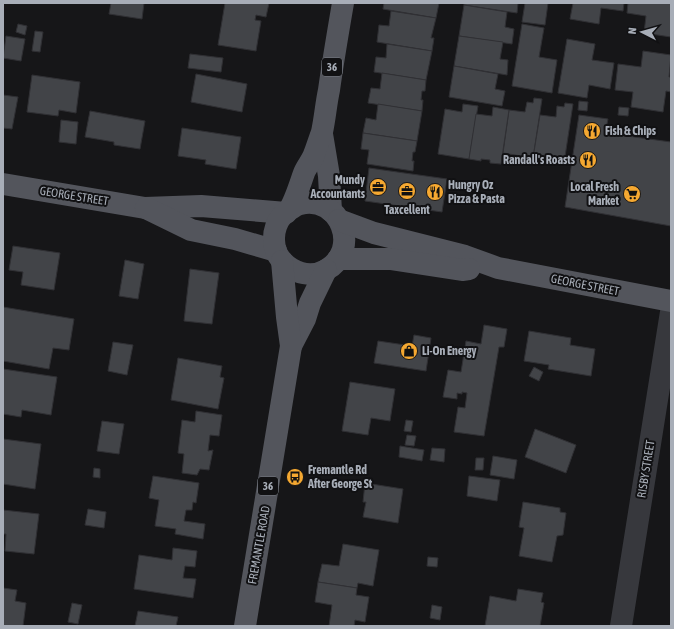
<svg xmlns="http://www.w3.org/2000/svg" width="674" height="629" viewBox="0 0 674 629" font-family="'Asap Condensed',sans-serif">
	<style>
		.building { fill: #424448; stroke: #303034 }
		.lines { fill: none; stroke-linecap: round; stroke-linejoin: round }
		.minor { stroke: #37383d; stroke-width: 22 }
		.major { stroke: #53555c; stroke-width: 22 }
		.labels { text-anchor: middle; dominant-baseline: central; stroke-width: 4; stroke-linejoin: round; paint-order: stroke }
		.shield { fill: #111113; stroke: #7b7f86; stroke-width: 1 }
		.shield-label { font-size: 11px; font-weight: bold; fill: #a8aeb8 }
		.poi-label { font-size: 12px; font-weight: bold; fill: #a8aeb8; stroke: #111113; text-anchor: start }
		.street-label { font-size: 12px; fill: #a8aeb8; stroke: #111113 }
	</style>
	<rect width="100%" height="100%" fill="#161618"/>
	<g class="building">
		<path d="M111,3H144L142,19L109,14Z"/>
		<path d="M225,3H269L266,17L256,15L255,20L261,21L256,51L218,45Z"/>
		<path d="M384,3H439L436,18L383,9Z"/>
		<path d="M464,3H518L517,13L464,5Z"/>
		<path d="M525,3H548L545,25L522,22Z"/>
		<path d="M573,3H624L623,11L601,8L599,24L570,19Z"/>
		<path d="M628,3H671V37L644,33L646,16L627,13Z"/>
		<path d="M464,5L507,12L505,27L514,29L512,44L459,36Z"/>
		<path d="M391,11L436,18L431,38H434L432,51L377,42L379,25L389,26Z"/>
		<path d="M18,24L27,26L25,35L16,32Z"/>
		<path d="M522,24L544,28L539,57L557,60L552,93L512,86Z"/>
		<path d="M35,31L43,32L40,52L32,51Z"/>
		<path d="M6,36L25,39L21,61L3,58Z"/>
		<path d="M459,36L503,42L500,59L508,60L507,75L454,66Z"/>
		<path d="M567,39L595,44L592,60L614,63L610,89L589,85L587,98L558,93Z"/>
		<path d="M387,44L432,51L426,80L374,72L376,57L386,58Z"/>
		<path d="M643,51L671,55L669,77H671V92L666,91L663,112L631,107L633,92L615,90L618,64L641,67Z"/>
		<path d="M190,54L223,58L221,72L188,68Z"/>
		<path d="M454,66L498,74L495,89L505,91L502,106L449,97Z"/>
		<path d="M382,73L426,80L425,91H422L421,100H423L422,111L368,103L371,88L380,89Z"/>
		<path d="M196,74L247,84L242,112L191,102Z"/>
		<path d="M32,75L80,82L76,113L59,110L58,116L27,112Z"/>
		<path d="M3,95L18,97L12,129L3,128Z"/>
		<path d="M534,98L542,99L533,158L503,153L509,110L525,112L527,102L533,103Z"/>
		<path d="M579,101L588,102L587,111L578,110Z"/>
		<path d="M565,103L573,104L564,163L533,158L540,115L556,117L557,106L564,107Z"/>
		<path d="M378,104L422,111L417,141L363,133L366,118L376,120Z"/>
		<path d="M463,104L478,106L469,159L438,154L445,109L462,112Z"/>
		<path d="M493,107L509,110L501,164L490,163V160L481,159V161L469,159L476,114L492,116Z"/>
		<path d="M619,107L629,108L628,116L618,115Z"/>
		<path d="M90,111L145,121L140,149L114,145V142L85,137Z"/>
		<path d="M579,115L608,119L605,133L671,142V226L565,207Z"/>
		<path d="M61,120L78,122L76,144L59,142Z"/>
		<path d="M182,128L241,137L236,169L205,164L206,160L178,156Z"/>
		<path d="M363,133L417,141L415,152H413L412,161H414L413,171L367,164L369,150L361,149Z"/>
		<path d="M369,168L447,179L442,212L365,201Z"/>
		<path d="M13,246L60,253L54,290L21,285L23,272L9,270Z"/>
		<path d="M125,260L144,264L138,299L119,296Z"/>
		<path d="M190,269L219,273L212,324L184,321Z"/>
		<path d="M3,307L74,319L69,350L53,348L49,369L3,361Z"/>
		<path d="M484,325L507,329L504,347H499L484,436L454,432L458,407L465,408L467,393L462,392V394L457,393V399L443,397L448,370L461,372L466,341L481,344Z"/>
		<path d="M529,331L571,338L570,345L595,349L591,376L548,369L549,365L524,361Z"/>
		<path d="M414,335L431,338L426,371L374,363L378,341L412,346Z"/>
		<path d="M113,342L133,345L127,375L108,371Z"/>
		<path d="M178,358L222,366L220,377L224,378L218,409L171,400Z"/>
		<path d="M534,367L543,372L539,381L529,376Z"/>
		<path d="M3,369L57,377L51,415L22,410L21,417L3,414Z"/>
		<path d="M350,382L395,389L390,421L371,418L368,435L342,431Z"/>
		<path d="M196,411L222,415L219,436L210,435L208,451L213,450L209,470L200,469L197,475L182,473L184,454L178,453L182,420L195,422Z"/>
		<path d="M406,420L413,421L411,432L404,431Z"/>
		<path d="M102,421L124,424L119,454L97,451Z"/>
		<path d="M535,429L576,445L566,473L525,457Z"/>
		<path d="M407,435L416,436L414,446L405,445Z"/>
		<path d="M3,439L41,444L35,489L3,484Z"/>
		<path d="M400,446L424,450L422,461L399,457Z"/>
		<path d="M432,448L445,449L444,462L430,460Z"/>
		<path d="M493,456L517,460L514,479L490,475Z"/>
		<path d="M476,458H484L483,470H475Z"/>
		<path d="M94,468L100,469V478L93,477Z"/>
		<path d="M153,476L199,483L196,503L193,502L192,510H186L184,521L205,524L203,539L175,534L176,529L155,526L159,500L149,498Z"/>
		<path d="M469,476L500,480L497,501L467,496Z"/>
		<path d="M365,483L403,489L398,523L363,517L366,502H363Z"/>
		<path d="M523,502L560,508V512L566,513L563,535L557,536L552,562L519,556L524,528L519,527Z"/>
		<path d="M88,509L106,512L104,528L85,525Z"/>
		<path d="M3,510L39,514L34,554L5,551L6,534H3Z"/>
		<path d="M343,544L379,550L373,586L358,583L357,588L318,582L322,564L339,566Z"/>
		<path d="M173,548L197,551L195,567L185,566L183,578L196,579L193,598L134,589L139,555L172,560Z"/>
		<path d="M428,557L438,558L437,567L427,566Z"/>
		<path d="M318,582L357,588L356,595L369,597L365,622L355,620L354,626H329L332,605L315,602Z"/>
		<path d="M3,588L17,590L15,601L26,603L23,626H3Z"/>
		<path d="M518,589L543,593L541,602L544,603L540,626H485L490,596L516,601Z"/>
		<path d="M72,603L82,605L78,624L68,622Z"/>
		<path d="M432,605L442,607L440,620L430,618Z"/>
		<path d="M138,611L178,617L176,626H135Z"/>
	</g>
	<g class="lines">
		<path class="minor" d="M621,626L671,312"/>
		<g class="major">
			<path d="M322,134L329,176L331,211"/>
			<path d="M3,184L145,208L201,206L286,213"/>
			<path d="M146,208L191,230L235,239L276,251"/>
			<path d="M289,210C292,208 296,205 300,204C340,194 362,250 326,270C304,282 273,265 274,238C274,231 277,221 282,216C284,214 287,212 289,210C295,201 300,184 304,173C306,168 310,163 313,157C316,150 319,140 322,132C325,118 326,104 329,90C333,61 338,32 343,3"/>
			<path d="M339,220L374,233L465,256L498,268L671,301"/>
			<path d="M338,259H390L462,270L469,269"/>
			<path d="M291,346L305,319L310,303L326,270"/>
			<path d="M245,626L291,346L287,317L282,261"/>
		</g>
	</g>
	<defs>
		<g id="restaurant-disc" transform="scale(0.9)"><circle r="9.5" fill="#f5a831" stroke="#111113"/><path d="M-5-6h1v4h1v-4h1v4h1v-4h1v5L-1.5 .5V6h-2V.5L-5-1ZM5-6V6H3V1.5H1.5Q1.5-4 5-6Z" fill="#111"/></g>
		<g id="office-disc" transform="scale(0.9)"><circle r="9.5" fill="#f5a831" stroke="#111113"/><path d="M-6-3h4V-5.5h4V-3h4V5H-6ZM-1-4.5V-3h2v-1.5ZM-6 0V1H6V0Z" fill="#111"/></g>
		<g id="supermarket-disc" transform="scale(0.9)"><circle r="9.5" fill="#f5a831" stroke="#111113"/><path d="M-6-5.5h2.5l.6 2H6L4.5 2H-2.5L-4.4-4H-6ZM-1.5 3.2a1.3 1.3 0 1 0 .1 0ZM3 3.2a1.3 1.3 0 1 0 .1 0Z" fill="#111"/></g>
		<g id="shop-disc" transform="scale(0.9)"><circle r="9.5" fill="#f5a831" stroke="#111113"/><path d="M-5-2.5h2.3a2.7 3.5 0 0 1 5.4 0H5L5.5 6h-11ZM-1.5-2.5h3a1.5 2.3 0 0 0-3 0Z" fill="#111"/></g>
		<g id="bus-disc" transform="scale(0.9)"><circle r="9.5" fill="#f5a831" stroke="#111113"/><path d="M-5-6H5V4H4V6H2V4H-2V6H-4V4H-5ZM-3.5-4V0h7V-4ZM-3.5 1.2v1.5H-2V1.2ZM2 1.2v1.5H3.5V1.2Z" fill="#111"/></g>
	</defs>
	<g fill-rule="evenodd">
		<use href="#restaurant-disc" x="592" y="131"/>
		<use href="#restaurant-disc" x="588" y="160"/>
		<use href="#office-disc" x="378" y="187"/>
		<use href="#office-disc" x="407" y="191"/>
		<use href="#restaurant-disc" x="435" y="192"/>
		<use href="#supermarket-disc" x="632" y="194"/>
		<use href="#shop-disc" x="409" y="351"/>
		<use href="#bus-disc" x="295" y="477"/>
	</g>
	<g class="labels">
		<g class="shield">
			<rect x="322" y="58" width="20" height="18" rx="3"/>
			<rect x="258" y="477" width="20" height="18" rx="3"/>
		</g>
		<g class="shield-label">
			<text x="332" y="67">36</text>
			<text x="268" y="486">36</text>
		</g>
		<g class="poi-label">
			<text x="605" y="131">Fish &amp; Chips</text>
			<text x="575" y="160" text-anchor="end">Randall's Roasts</text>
			<text x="365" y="180" text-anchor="end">Mundy<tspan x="365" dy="14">Accountants</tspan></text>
			<text x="448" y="185">Hungry Oz<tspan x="448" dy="14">Pizza &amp; Pasta</tspan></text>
			<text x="619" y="187" text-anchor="end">Local Fresh<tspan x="619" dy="14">Market</tspan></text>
			<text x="407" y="210" text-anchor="middle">Taxcellent</text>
			<text x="422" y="351">Li-On Energy</text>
			<text x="308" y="470">Fremantle Rd<tspan x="308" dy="14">After George St</tspan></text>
		</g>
		<g class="street-label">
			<text transform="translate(74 196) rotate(9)">GEORGE STREET</text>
			<text transform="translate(585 285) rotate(11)">GEORGE STREET</text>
			<text transform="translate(646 469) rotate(-81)">RISBY STREET</text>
			<text transform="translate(259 545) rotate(-80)">FREMANTLE ROAD</text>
		</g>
	</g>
	<rect width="674" height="629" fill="none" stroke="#a8aeb8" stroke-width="8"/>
	<g transform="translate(642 32) rotate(276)" stroke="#111113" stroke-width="3" paint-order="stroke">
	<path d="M0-3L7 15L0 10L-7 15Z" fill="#a8aeb8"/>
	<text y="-6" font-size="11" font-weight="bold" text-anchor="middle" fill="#a8aeb8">N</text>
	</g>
</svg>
